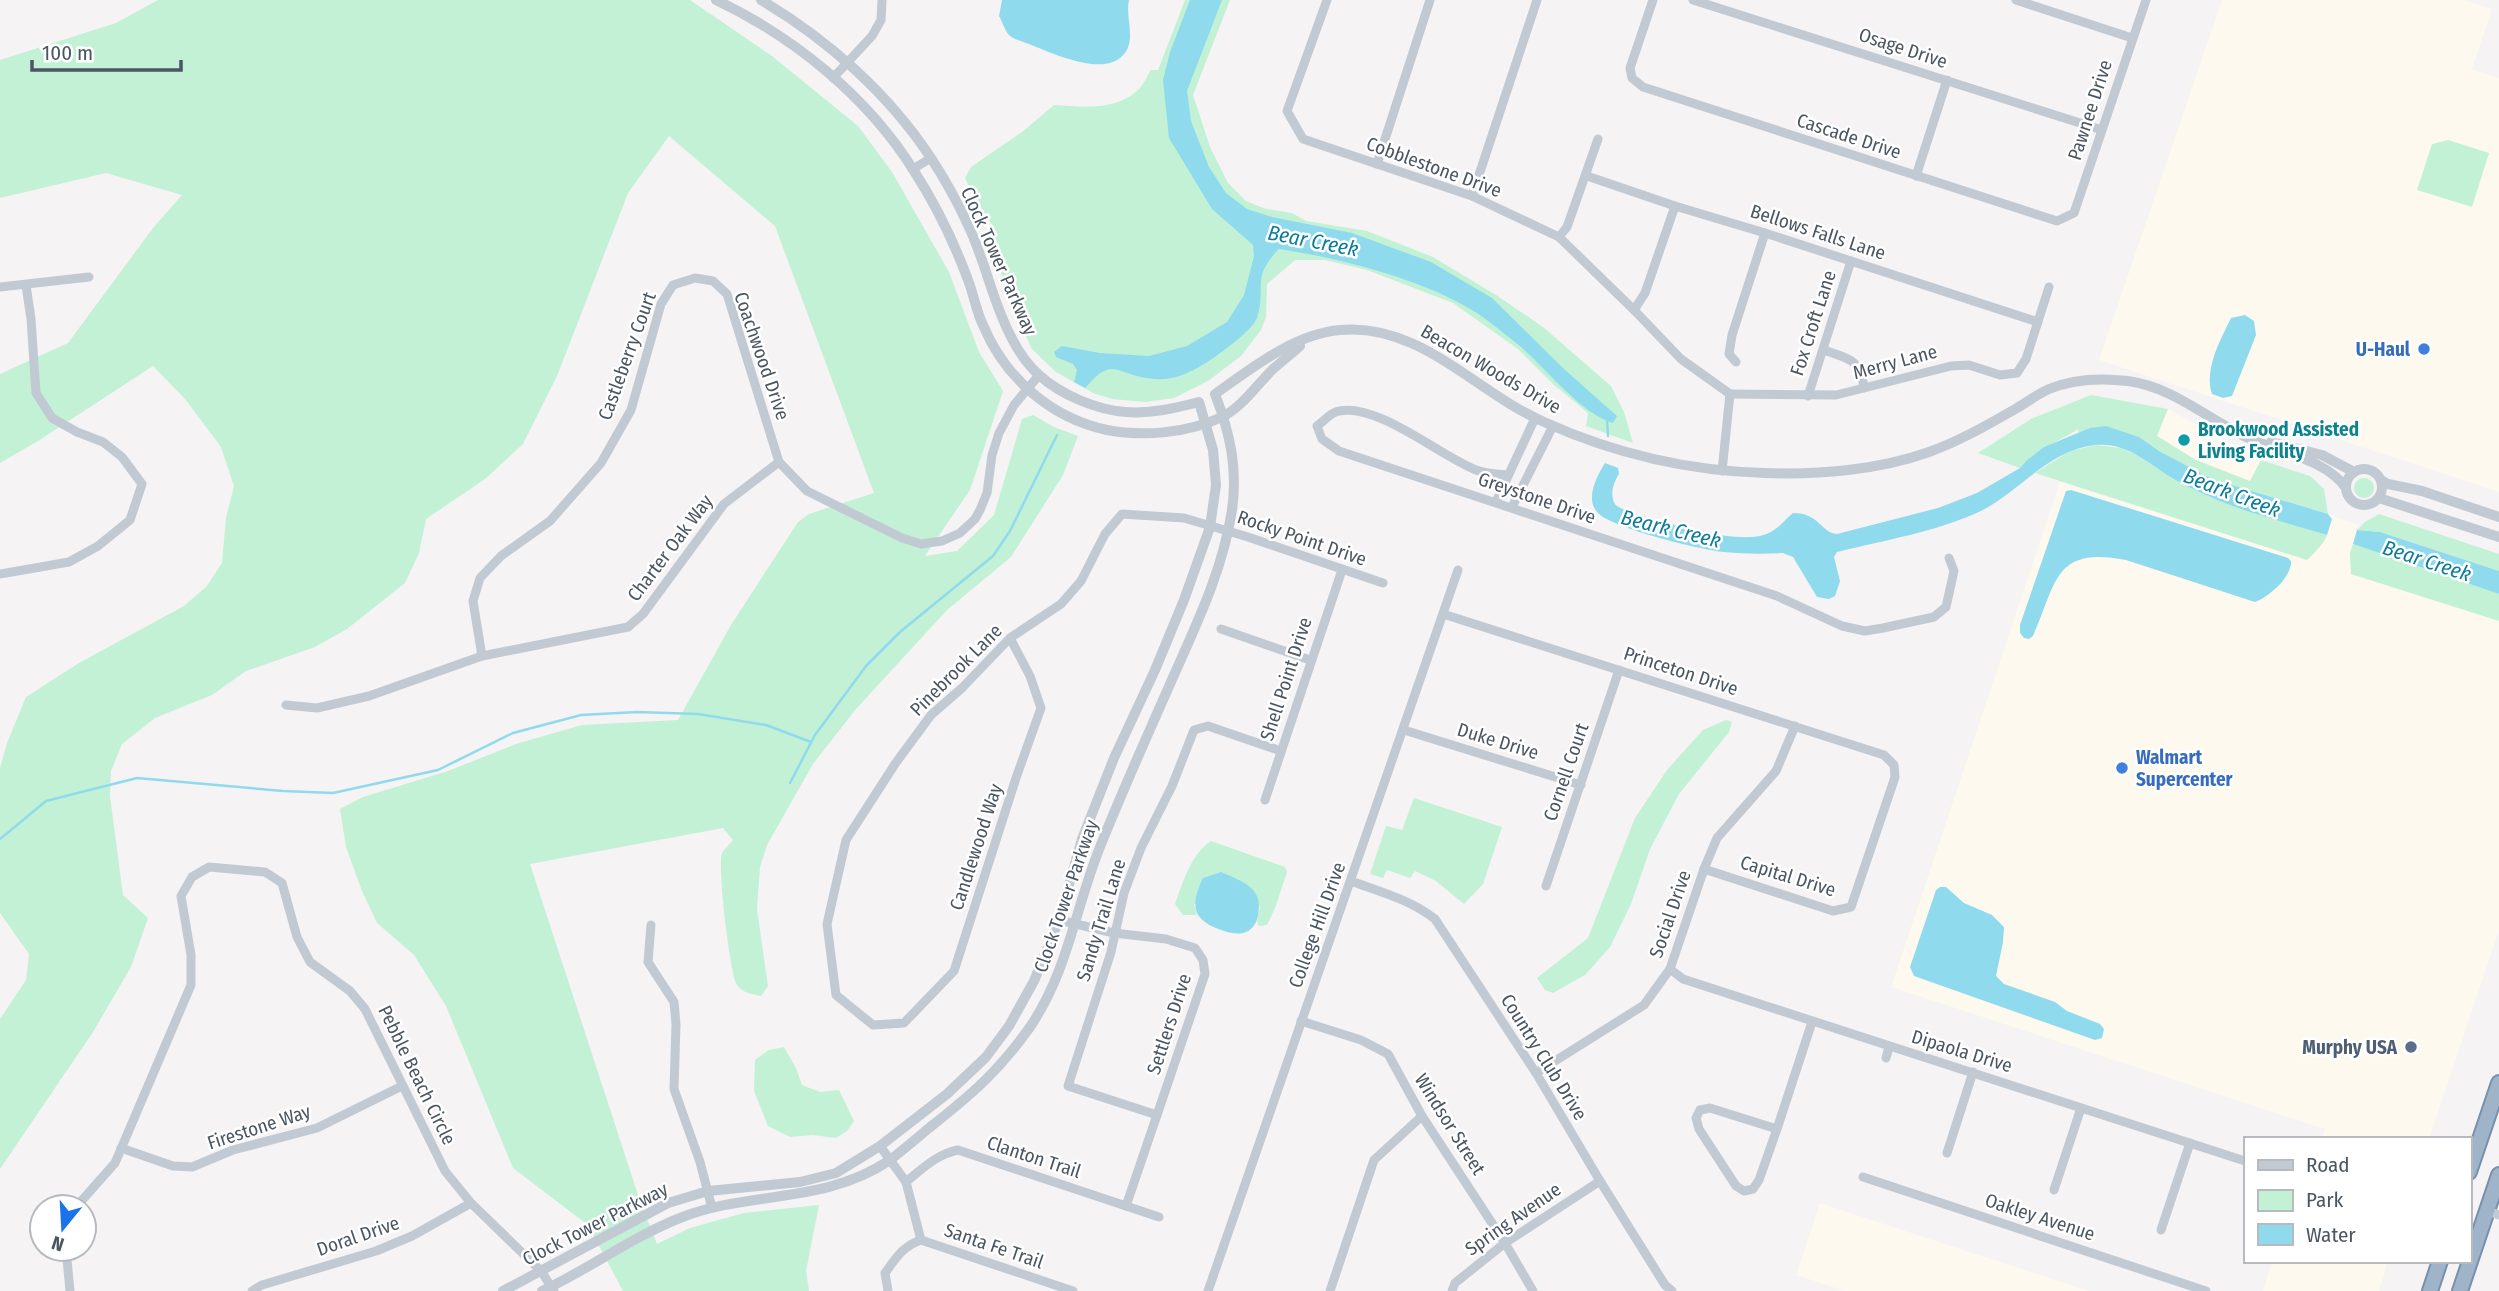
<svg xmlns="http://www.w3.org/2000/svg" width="2499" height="1291" viewBox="0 0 2499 1291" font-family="'Fira Sans Condensed',sans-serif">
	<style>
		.commercial { fill: #fdf9ef }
		.green { fill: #c3f1d5 }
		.water { fill: #90daee }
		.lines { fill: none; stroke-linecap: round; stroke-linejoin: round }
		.stream { stroke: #90daee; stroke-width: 2.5 }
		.trunk-casing { stroke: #7690ad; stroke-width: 18 }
		.minor { stroke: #c1cad2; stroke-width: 9 }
		.tertiary { stroke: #c1cad2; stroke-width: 10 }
		.trunk { stroke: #9fb4c9; stroke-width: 14 }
		.shop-dot { fill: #3f7fe0; stroke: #fff; stroke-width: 2.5 }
		.culture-dot { fill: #0f9aa8; stroke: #fff; stroke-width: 2.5 }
		.service-dot { fill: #5c6f8a; stroke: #fff; stroke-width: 2.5 }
		.labels { text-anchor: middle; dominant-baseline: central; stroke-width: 5; stroke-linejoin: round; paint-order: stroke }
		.street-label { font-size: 19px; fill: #4a5661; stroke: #fff }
		.shop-label { font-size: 19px; font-weight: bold; fill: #366cbe; stroke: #fff; text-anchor: end }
		.culture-label { font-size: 19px; font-weight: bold; fill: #0d838f; stroke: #fff; text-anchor: start }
		.service-label { font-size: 19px; font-weight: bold; fill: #4e5e75; stroke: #fff; text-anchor: end }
		.water-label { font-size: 21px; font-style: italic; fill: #0c7c9b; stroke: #fff }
	</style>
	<rect width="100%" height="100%" fill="#f5f3f3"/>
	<g class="commercial">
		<path d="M2222,0H2464L2492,9L2472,69L2499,78V492L2099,360Z"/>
		<path d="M2168,409L2261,460L2251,482L2196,460L2157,436Z"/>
		<path d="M2060,482L2307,560L2326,538L2332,519L2328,514L2358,525L2350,553L2351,574L2499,621V930L2429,1139H2322L2325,1129L1891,987Z"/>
		<path d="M1820,1203L2089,1291H1845L1796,1275Z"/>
		<path d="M2272,1261H2388L2379,1291H2263Z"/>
	</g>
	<g class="green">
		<path d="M158,0H690L772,56L858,126L892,172L949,272L979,352L1003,391L970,490L925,556L957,551L994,515L1022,419L1033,415L1054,427L1078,436L1063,475L1011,557L947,610L856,709L813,764L767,845L760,867L757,909L768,986L761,996C751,994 743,993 737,985C730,975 717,864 722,853C724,849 730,844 733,840L723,828L530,864L640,1201L657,1244L690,1228L744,1213L819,1205L806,1271L809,1291H623L588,1225L513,1168L446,1006L414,955L377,923L362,891L346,847L340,809L363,797L448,771L516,744L582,725L678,720L731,625L798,522L809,514L874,493L775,226L669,136L628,193L557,376L523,444L485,479L426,519L419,553L405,583L347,629L315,647L246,671L212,695L155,718L122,744L111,771L110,796L123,895L148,918L131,967L93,1032L0,1169V1019L26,980L29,954L0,913V768L7,743L26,697L79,663L184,606L207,586L222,563L226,518L234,486L221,447L185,399L153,366L38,441L0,463V374L68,343L153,228L182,195L106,173L0,198V60L116,23Z"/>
		<path d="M1185,0H1230L1193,95L1210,147L1228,183L1246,201L1266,209L1292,213L1306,221L1367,231L1433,257L1496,295L1543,327L1611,386L1624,412L1633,443L1586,426L1588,413L1553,384L1518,349L1453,303L1367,270L1325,260H1295L1267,284L1266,317L1261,330L1241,356L1208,381L1174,398L1145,402L1112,399L1093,393L1056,372L1032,349L1013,308L996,258L994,228L974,197L965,178L971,167L1022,132L1054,105C1082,107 1117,111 1139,89C1144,84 1147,76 1151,70H1158Z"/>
		<path d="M2448,140L2489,153L2472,207L2417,190L2432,144Z"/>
		<path d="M2091,395L2168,409L2157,436L2196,460L2250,481L2261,460L2310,476L2324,489L2328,514L2212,479L2159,451L2139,437L2090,428L2079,433L2078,429C2059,442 2035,449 2020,468L1978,453L2031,419Z"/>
		<path d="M2096,445L2121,448L2150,461L2170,477L2211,498L2327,535C2323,545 2315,552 2307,560L2035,473L2070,451Z"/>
		<circle cx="2364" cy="488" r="10"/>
		<path d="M2379,514L2499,554V571L2380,532L2357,530L2365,522Z"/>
		<path d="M2353,544L2499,594V621L2351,574L2350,553Z"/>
		<path d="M1726,720L1732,722L1729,732L1679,794L1650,849L1631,904L1610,947L1585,975L1553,993L1545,990L1537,978L1588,938L1635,818L1667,770L1703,730Z"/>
		<path d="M1414,798L1502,827L1483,884L1464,904L1436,881L1415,871L1410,878L1387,870L1383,878L1370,874L1386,826L1402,830Z"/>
		<path d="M1211,841L1285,867L1287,872L1275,908L1267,925L1259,926L1257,922L1260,906L1194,904L1197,915H1183L1175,904C1183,882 1191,854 1211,841Z"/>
		<path d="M784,1047L796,1068L802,1085L820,1092L839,1090L854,1121L847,1131L836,1138L813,1135L790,1137L768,1126L754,1091L755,1060L769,1050Z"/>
	</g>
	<g class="water">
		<path d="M1002,0H1129C1125,17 1136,38 1125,53C1106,78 1057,55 1034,46C1027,43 1014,40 1009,35C1005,31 1002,21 999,16Z"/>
		<path d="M1190,0H1222L1187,91L1191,121L1209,167L1226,193L1247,209L1272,217L1352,233L1431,262L1492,298L1564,369L1617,416L1613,423C1579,413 1544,365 1515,342C1501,331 1487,319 1472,310C1419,278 1339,258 1279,249C1250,278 1267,288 1257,318C1252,331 1216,357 1204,364C1181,378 1164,383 1137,376C1129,374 1119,369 1111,369C1100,370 1092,381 1085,388L1074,382L1077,370L1073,364L1056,357L1054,352L1062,346L1100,353L1149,356L1187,346L1227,322L1244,295L1254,256L1253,245L1212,209L1169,138L1163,80L1170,52Z"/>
		<path d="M2245,315L2254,321L2256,335L2232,396L2223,398L2212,394C2204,369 2220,341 2231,318Z"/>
		<path d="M2106,426L2139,437L2159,451L2212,479L2328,514L2332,519L2327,535C2288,523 2247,513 2210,497C2197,491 2184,485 2172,478C2148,463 2127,442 2095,445C2049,450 2020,491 1981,511C1936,532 1885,540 1837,552L1834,557L1840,581L1835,596L1829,599L1817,597L1793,557L1783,553C1764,554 1744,554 1724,552C1702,550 1610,528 1597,512C1585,498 1597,476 1605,463L1618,468L1619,474C1614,482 1609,494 1615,504C1619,513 1713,535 1727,536C1737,537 1750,538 1760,536C1777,532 1781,523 1793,513C1820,513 1821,533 1837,534L1938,508L1977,493L2020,468L2027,460L2044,447L2090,428Z"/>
		<path d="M2071,490L2288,558L2291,561C2292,577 2269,597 2255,602L2126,560C2053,546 2057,583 2033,636L2029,639L2024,638L2020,633V625L2066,491Z"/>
		<path d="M2357,530L2380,532L2499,571V594L2353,544Z"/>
		<path d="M1221,872C1243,882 1264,887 1258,916C1257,922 1252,930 1246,932C1239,935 1231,933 1224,931C1193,921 1189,907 1203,878Z"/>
		<path d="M1940,887H1946L1964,903L1992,915L2004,927L2003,942L1996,976L2004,984L2055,1002L2067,1011L2100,1024L2104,1029L2102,1038L2095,1040L1914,976L1910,967L1936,890Z"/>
	</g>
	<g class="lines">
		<g class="stream">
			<path d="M1607,420L1608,436"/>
			<path d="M790,783L815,735L866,666L900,632L993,556L1010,531L1057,435"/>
			<path d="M0,839L46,801L137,778L283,791L333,793L438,770L513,733L581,715L637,712L698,714L766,725L811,742"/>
		</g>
		<g class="trunk-casing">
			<g id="trunk">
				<path d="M2469,1172L2499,1083"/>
				<path d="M2430,1291L2440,1261"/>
				<path d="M2460,1291L2499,1175"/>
			</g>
		</g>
		<g class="minor">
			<path d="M1327,0L1287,111L1303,139L1472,196L1559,237L1634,310L1681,359L1730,394"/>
			<path d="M1653,0L1630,68L1632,78L1643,87L2057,221L2074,213L2146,0"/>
			<path d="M1693,0L2102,130"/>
			<path d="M2016,0L2132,38"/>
			<path d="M833,78L872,36L881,20L882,0"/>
			<path d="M1377,164L1430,0"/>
			<path d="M913,169L931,158"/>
			<path d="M1587,176L1675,206L1765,233L2038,322"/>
			<path d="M1916,176L1947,80"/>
			<path d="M1472,196L1537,0"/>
			<path d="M1559,237L1567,227L1598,139"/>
			<path d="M0,287L89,277"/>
			<path d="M1634,310L1645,293L1675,206"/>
			<path d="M1824,350C1850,360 1860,358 1864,388"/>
			<path d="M1736,362L1729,354L1732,335L1765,233"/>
			<path d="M1730,394L1836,395L1951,366L1969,365L2000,375L2017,373L2026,359L2049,287"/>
			<path d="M1808,396L1851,261"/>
			<path d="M1722,471L1730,394"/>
			<path d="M1508,475C1498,474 1486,474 1476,470C1440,456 1378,403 1339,411C1331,412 1324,421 1317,426L1322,439L1339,451L1777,596L1842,626L1865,631L1883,628L1934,617L1946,607L1954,571L1949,558"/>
			<path d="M1496,502L1535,418"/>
			<path d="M1512,507L1553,426"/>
			<path d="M0,574L69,562L98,546L130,520L142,484L122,457L103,442L77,432L52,418L36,393L31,319L26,285"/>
			<path d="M1443,614L1884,755L1894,765L1895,777L1891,789L1851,907L1833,911L1704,869"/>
			<path d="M1221,629L1310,660"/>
			<path d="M1010,638L1030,676L1041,708L1016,778L954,971L904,1023L873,1025L836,995L827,924L846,840L895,764L931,715L962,688L1010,638L1061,604L1081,581L1105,534L1122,514L1184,518L1248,537L1383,583"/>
			<path d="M482,656L473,601L480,578L501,556L550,521L601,463L631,410L661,304L673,285L695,278L713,281L727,294L779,462"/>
			<path d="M286,705L317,708L369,696L482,656L628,627L643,614L724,504L779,462L807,491L902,538L921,544L942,541L960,533L975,519L980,510L987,493L992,455L999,433L1014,405L1039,375"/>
			<path d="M1404,730L1581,785"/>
			<path d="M1265,800L1342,570"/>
			<path d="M1351,881C1381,892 1411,900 1435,919L1536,1073L1600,1181L1665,1285L1672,1291"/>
			<path d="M1546,886L1619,670"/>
			<path d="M1059,920L1114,933L1166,939L1195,948L1203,960L1205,974L1126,1206"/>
			<path d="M651,925L648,962L674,1002L676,1024L674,1089L700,1162L712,1208"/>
			<path d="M1670,969L1683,979L2245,1161"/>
			<path d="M1301,1021L1361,1040L1388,1054L1422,1116L1505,1243L1533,1291"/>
			<path d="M1886,1058L1889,1047"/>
			<path d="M1536,1073L1644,1005L1670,969L1704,869L1717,838L1776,771L1795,726"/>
			<path d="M1157,1115L1068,1086L1111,952L1124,893L1141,848L1172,786L1194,730L1208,726L1281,751"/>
			<path d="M1777,1129L1710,1108L1700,1110L1696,1118L1699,1129L1736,1186L1744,1191L1753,1189L1759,1180L1777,1129L1812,1022"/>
			<path d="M880,1146L906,1182L921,1240L1073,1291"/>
			<path d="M121,1148L173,1166L192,1167L233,1150L317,1128L402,1086"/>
			<path d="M1947,1153L1973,1072"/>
			<path d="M1863,1177L2206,1291"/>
			<path d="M906,1182C922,1169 937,1154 958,1150L1159,1217"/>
			<path d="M2054,1190L2081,1108"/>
			<path d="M76,1207L115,1163L191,985V955L181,896L192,877L209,867L265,872L282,883L297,937L310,962L350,991L365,1009L445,1171L471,1203L541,1271L554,1291"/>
			<path d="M2488,1211L2499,1215"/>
			<path d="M2161,1230L2190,1143"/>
			<path d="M66,1249L70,1291"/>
			<path d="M252,1291L262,1285L376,1251L412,1236L471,1203"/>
			<path d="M888,1291L885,1273C896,1258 903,1246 921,1240"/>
			<path d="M1208,1291L1458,570"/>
			<path d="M1330,1291L1374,1160L1422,1116"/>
			<path d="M1452,1291L1455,1283L1505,1243L1600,1181"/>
		</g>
		<g class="tertiary">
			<path d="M716,0C794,37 868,97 914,171C936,205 954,242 968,280C974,295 976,311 983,325C1005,378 1051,418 1107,430C1143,437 1188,433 1222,417C1241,408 1257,385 1272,370C1281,362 1291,354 1300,346"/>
			<path d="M2271,442L2322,455L2354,472"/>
			<circle cx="2364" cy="487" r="18"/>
			<path d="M2381,480L2388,484L2422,491L2499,517"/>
			<path d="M2379,498L2499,537"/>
			<path d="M503,1291L668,1203L708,1191L800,1182L836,1173L880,1146L947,1094L986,1057L1009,1026L1034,981L1059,920L1082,839L1114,758L1155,670L1184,600L1210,527L1216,485L1213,450L1199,402C1176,408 1151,414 1126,412C1097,410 1061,395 1039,375C1023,361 1010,337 1002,317C989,286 982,253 967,223C957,201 944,178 931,158C888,93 827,39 761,0"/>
			<path d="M542,1291C589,1269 632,1237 680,1218C750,1190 823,1205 890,1160C903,1150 916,1139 929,1128C971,1095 998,1072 1030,1027C1068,971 1075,909 1100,847C1123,789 1149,732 1174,675C1198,621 1223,569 1232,510C1238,469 1230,433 1215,394C1252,368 1294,334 1340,330C1419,322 1477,393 1544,422C1613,453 1689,471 1765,473C1818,475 1879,470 1929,452C1960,441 1989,424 2017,408C2027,402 2038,394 2049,389C2073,379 2102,378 2128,381C2172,387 2205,417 2244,436C2276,452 2325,458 2346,488"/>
		</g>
		<use href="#trunk" class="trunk"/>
	</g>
	<g class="shop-dot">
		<circle cx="2424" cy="349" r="7"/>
		<circle cx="2122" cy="768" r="7"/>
	</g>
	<circle class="culture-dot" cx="2184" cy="440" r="7"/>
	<circle class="service-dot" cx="2411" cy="1047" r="7"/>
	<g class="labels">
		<g class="street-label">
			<text transform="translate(1903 48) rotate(18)">Osage Drive</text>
			<text transform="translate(2090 110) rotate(-72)">Pawnee Drive</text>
			<text transform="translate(1849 136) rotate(18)">Cascade Drive</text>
			<text transform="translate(1434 167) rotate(20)">Cobblestone Drive</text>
			<text transform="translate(1818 232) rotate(18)">Bellows Falls Lane</text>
			<text transform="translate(999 261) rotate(66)">Clock Tower Parkway</text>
			<text transform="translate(1813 323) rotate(-72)">Fox Croft Lane</text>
			<text transform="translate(627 356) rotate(-70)">Castleberry Court</text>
			<text transform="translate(762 356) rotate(71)">Coachwood Drive</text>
			<text transform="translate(1895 362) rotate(-15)">Merry Lane</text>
			<text transform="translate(1491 369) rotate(30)">Beacon Woods Drive</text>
			<text transform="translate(1537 498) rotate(19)">Greystone Drive</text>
			<text transform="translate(1302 538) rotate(19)">Rocky Point Drive</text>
			<text transform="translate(670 548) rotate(-53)">Charter Oak Way</text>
			<text transform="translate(956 670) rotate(-45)">Pinebrook Lane</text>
			<text transform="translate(1681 671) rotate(18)">Princeton Drive</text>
			<text transform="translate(1286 679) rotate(-72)">Shell Point Drive</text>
			<text transform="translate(1498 741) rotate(17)">Duke Drive</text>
			<text transform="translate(1566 772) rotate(-71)">Cornell Court</text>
			<text transform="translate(976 847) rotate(-72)">Candlewood Way</text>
			<text transform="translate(1788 876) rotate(17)">Capital Drive</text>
			<text transform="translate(1066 896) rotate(-71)">Clock Tower Parkway</text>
			<text transform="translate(1670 914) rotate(-71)">Social Drive</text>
			<text transform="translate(1101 920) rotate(-73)">Sandy Trail Lane</text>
			<text transform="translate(1317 925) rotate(-70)">College Hill Drive</text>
			<text transform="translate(1169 1024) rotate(-72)">Settlers Drive</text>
			<text transform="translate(1962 1051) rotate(17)">Dipaola Drive</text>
			<text transform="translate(1544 1057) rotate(58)">Country Club Drive</text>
			<text transform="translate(417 1075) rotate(64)">Pebble Beach Circle</text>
			<text transform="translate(1450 1124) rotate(58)">Windsor Street</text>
			<text transform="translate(259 1127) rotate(-18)">Firestone Way</text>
			<text transform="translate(1034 1157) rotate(18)">Clanton Trail</text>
			<text transform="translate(2040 1217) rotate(18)">Oakley Avenue</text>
			<text transform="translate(1513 1219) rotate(-35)">Spring Avenue</text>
			<text transform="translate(595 1224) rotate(-27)">Clock Tower Parkway</text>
			<text transform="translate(358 1236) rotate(-19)">Doral Drive</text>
			<text transform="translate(994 1246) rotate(19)">Santa Fe Trail</text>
		</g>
		<g class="shop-label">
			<text x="2410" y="349">U-Haul</text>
			<text x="2136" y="757" text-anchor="start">Walmart<tspan x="2136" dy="22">Supercenter</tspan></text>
		</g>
		<g class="culture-label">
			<text x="2198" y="429">Brookwood Assisted<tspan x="2198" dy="22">Living Facility</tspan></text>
		</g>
		<g class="service-label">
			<text x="2397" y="1047">Murphy USA</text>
		</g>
		<g class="water-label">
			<text transform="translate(1313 241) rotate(11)">Bear Creek</text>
			<text transform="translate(2232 493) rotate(21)">Beark Creek</text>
			<text transform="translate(1671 529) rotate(14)">Beark Creek</text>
			<text transform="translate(2427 561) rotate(18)">Bear Creek</text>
		</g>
	</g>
	<rect x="2244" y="1137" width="228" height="126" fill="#ffffff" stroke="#b7bbc0" stroke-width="2"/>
	<rect x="2258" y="1160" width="35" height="10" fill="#c1cad2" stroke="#b7bbc0" stroke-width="2"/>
	<text x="2306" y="1172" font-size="21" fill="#4a5661">Road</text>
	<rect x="2258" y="1190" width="35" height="21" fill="#c3f1d5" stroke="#b7bbc0" stroke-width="2"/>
	<text x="2306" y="1207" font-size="21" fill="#4a5661">Park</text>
	<rect x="2258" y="1224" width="35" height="21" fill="#90daee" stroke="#b7bbc0" stroke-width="2"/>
	<text x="2306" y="1242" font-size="21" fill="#4a5661">Water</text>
	<g transform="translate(63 1228) rotate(198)"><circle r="33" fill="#ffffff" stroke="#b7bbc0" stroke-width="2"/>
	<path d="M0-5L12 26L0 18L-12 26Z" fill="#1a73e8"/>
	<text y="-10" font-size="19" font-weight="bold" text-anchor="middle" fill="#4a5661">N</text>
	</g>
	<path d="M32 60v10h149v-10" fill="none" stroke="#4a5661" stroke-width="3.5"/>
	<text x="42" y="60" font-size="21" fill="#4a5661" stroke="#ffffff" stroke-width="5" paint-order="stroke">100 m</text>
</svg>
